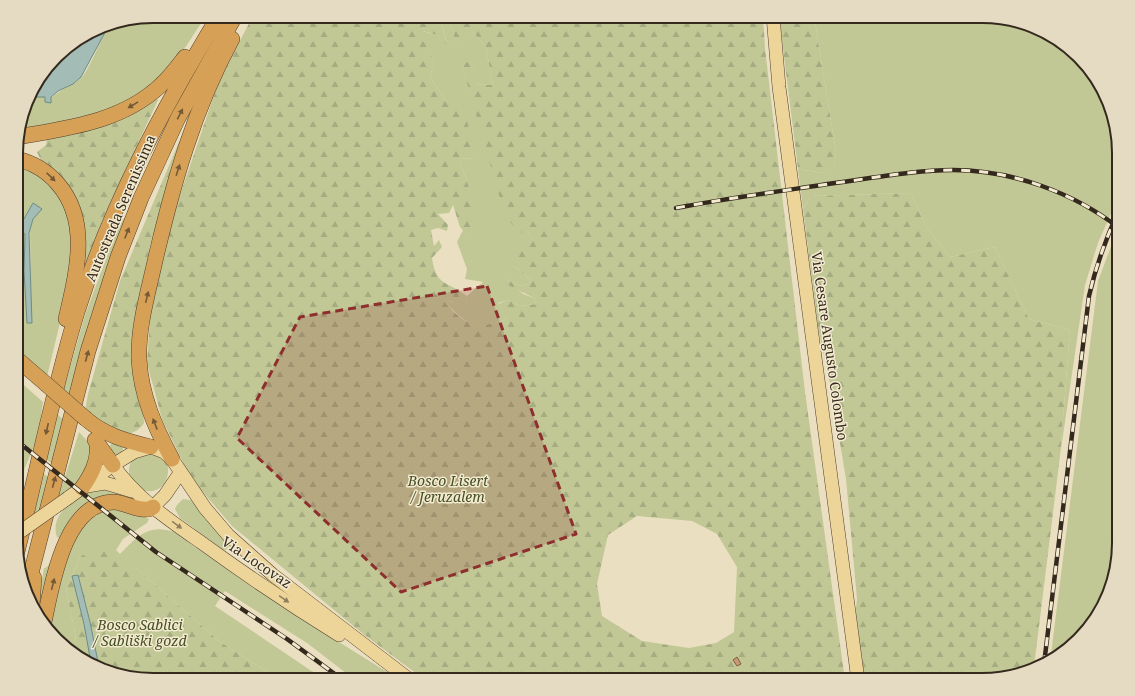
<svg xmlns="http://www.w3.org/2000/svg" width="1135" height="696" viewBox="0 0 1135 696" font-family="'Noto Serif',serif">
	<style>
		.green { fill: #c1c896; fill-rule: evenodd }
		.forest { fill: url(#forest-firs); fill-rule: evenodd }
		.water { fill: #a3bdb6; stroke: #6b8b84 }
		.building { fill: #c79b79; stroke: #815c41 }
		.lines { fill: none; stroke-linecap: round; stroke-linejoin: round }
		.major-casing { stroke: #513f2e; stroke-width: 14 }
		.highway-casing { stroke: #513f2e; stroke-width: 16 }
		.major { stroke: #edd59a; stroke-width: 13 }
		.highway { stroke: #d6a156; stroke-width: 15 }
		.rail-casing { stroke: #34291d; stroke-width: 4.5 }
		.rail { stroke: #f3ead0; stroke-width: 3; stroke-dasharray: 9; stroke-linecap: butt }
		.major-bridge-casing { stroke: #513f2e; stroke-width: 14; stroke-linecap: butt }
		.highway-bridge-casing { stroke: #513f2e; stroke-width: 16; stroke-linecap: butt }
		.major-bridge { stroke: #edd59a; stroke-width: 13 }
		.highway-bridge { stroke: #d6a156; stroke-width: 15 }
		.oneway { fill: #755934 }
		.oneway2 { fill: #907f5c }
		.marked { fill: #8e2f2d; fill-opacity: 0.2; stroke: #8e2f2d; stroke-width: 3; stroke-dasharray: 8 5; stroke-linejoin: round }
		.labels { text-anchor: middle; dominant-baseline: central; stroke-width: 3; stroke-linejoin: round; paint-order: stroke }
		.street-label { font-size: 14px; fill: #34291d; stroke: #f3ead0 }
		.park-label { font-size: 14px; font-style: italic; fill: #434f25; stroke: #f3ead0 }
		.rim { fill: none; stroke: #34291d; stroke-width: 2 }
	</style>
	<defs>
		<pattern id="forest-firs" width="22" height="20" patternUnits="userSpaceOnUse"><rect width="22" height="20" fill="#c1c896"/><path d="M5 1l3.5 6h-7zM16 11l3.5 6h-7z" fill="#a6ac81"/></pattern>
	</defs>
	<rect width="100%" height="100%" fill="#ebdfc1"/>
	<g class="green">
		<path d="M153,16H206C192,36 179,60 161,78C124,115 67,121 18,132L30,92L38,82L34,93L35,97H45L51,102V98C60,89 73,86 82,77C90,68 102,37 109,25Z"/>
		<path d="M439,16H448L457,45L474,33L486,48L493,85L473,84L474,69L469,62L462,65L489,155L528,233L533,238L513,265L532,281L523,286L505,279L523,294L534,298L536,304L520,306L508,300L498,303L507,319C473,331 468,325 444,301L466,302L467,296L483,282L465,279L467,269L457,242L463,230L466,234L470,190L459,159L475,158L447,102L430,77L434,63L422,31L437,35L447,43Z"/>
		<path d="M814,16H982L1018,21L1058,39L1101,84L1119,144V195L1098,243L1085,285L1060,456L1070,330L1029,319L995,247L950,257L927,228L911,193L811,196L803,209L798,169L823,173L834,166L836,152Z"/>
		<path d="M17,164L45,177L67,208L73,248L62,314L47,377L17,352ZM33,203L41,209L33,219L30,229L31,300L27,323L24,271L25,238V234L20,231L21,224Z"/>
		<path d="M127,215L70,397L63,392L85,315L119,224Z"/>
		<path d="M1119,225V437L1113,480L1115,509L1119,530V552L1096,619L1050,662L1098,281Z"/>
		<path d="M17,379L43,402L38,437L21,477L17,472Z"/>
		<path d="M57,414L65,421L55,466L46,459Z"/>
		<path d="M79,432L92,446L85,478L59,496Z"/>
		<circle cx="116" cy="449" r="7"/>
		<path d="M152,453C160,457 170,462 168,473C164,502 127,493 129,469C130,465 130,461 134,458C139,455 147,454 152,453Z"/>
		<path d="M41,472L51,479L44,508L33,515Z"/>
		<path d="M101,488L131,497L140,502L89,504L41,619L36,614L44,568L47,567L53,559L59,538L57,537C48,512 81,493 101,488Z"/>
		<path d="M183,499L191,500L229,543V549L224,550L221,548L180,518L175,509L177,505Z"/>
		<path d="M105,508L129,509L149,519L147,523L123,539L116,550L120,554C137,537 148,523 174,532L241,579L318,629L400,680H355L307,643L225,591L215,606L325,680H280L219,641L136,568L81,556L66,589L75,633L77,657L49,627C54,599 67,537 89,518C94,514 100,511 105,508Z"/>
	</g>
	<g class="forest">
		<path d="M253,16H439L447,44L437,35L423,31L434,63L430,77L447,102L464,106L475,158L459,159L470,190L477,228L466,234L460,227L453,205L449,213L438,214L448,225L447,231L438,228L431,230L434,246L439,240L442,247L432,258C436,287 448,281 467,296L466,302L462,307L452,301H444C465,326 476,330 507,319L498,304L508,300L520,306L536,304L534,298L502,282L505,279L523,286L532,281L513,265L512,252L533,238L528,233L518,232L504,213L462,65L469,61L474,69V84L493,85L486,48L474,33L457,46L448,16H763L765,48L805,392L845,680H425L362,633L232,526L190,477L162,419L147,363L151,302L169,227L220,78ZM637,516L692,521L717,534L737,567L734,632L716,643L689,648L642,641L602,616L597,584L608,535Z"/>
		<path d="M779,16H814L836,152L834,167L823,173L798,169Z"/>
		<path d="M156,98L158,100L102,221L83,272L82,230L42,163L37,152L46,145L47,137Z"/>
		<path d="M182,135H184L151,242L137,305L144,423C127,448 101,422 85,411L88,394L120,281Z"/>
		<path d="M911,193L927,228L950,257L995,247L1029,319L1070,330L1060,456L1034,667L991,680H865L855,615L857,599L846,479L830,383L819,333L803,209L811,196Z"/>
		<path d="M108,546L136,568L219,641L280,680H153L117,675L99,667L90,622L78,575L72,576L84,624L91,663L77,657L75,633L66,589L81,556Z"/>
	</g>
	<g class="water">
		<path d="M109,25L81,77L73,84L58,91L51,97V103L45,102V97H31C32,93 36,91 37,86C46,61 83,30 109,25Z"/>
		<path d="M33,203L42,209L33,219L29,233L32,323H27L24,271L25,238V234L20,231L21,224Z"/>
		<path d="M1119,437V530C1113,499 1112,469 1119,437Z"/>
		<path d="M78,575L90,622L99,667L91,663L84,624L72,576Z"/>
	</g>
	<g class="building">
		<path d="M19,198L23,201L17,207V199Z"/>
		<path d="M737,657L741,664L737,666L733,660Z"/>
		<path d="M740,673L742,677L738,679L736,675Z"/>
	</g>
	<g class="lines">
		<g class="major-casing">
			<g id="major">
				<path d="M773,16L779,87L858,680"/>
				<path d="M113,465C136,498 169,520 202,543C246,575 292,606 339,635"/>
				<path d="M87,486L105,483L132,491"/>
				<path d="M68,498L113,465L134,452L151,447L164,452L172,459L205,508L228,535L273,575L410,680"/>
				<path d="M153,507L165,495L180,473"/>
			</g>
		</g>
		<g class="highway-casing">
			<g id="highway">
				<path d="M17,137C68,128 122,122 161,85C170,77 178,66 185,57"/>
				<path d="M17,159C34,163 47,171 58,184C91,222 76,275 66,319"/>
				<path d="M17,359L46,384"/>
				<path d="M86,419C106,436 127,441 151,447"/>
				<path d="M95,440L113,465"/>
				<path d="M172,459C155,427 141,396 139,359C138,326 148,293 155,261C173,184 194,109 232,39"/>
				<path d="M82,488C92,474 99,460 97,442"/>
				<path d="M17,552C37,472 53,391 77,312C110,207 162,110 219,16"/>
				<path d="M27,589L88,351L118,257L141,198L178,118L235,16"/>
				<path d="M32,605L34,578"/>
				<path d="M44,622C52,586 64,501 115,502C126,503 144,514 153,507"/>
			</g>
		</g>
		<use href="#major" class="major"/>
		<use href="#highway" class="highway"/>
		<g class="rail-casing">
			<g id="rail">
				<path d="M676,208C729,198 782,191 835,183C874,178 914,170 953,170C1011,170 1073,192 1119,228"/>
				<path d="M17,441L156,552L287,639L343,680"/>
				<path d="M1044,664L1089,296C1096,266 1106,238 1119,210"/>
			</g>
		</g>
		<use href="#rail" class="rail"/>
		<g class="major-bridge-casing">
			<path id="major-bridge" d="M17,534L68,498"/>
		</g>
		<g class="highway-bridge-casing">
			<path id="highway-bridge" d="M46,384L86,419"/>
		</g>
		<use href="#major-bridge" class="major-bridge"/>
		<use href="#highway-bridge" class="highway-bridge"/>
	</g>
	<defs><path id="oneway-solid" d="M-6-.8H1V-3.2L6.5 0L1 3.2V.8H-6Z"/></defs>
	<g class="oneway">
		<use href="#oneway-solid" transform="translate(133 105) rotate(149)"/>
		<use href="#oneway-solid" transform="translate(180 114) rotate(-63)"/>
		<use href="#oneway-solid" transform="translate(178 170) rotate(-72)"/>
		<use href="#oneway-solid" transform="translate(51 177) rotate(44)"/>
		<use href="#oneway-solid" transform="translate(127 233) rotate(-68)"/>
		<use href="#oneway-solid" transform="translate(147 297) rotate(-77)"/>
		<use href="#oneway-solid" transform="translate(87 356) rotate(-75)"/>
		<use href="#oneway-solid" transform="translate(155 424) rotate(-111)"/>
		<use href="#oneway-solid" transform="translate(47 429) rotate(103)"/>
		<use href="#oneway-solid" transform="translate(54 482) rotate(-75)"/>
		<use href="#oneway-solid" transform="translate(53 584) rotate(-76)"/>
	</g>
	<g class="oneway2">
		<use href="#oneway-solid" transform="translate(177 525) rotate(36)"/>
		<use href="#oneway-solid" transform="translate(284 599) rotate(34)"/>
	</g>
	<path class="marked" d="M487,286L576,534L401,592L237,438L300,317Z"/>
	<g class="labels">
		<g class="street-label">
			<text transform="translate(120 208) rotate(-67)">Autostrada Serenissima</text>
			<text transform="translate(830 346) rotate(82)">Via Cesare Augusto Colombo</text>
			<text transform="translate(257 562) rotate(34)">Via Locovaz</text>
		</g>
		<g class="park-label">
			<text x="448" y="480">Bosco Lisert<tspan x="448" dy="16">/ Jeruzalem</tspan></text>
			<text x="140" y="624">Bosco Sablici<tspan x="140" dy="16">/ Sabliški gozd</tspan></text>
		</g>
	</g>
	<path d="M0 0H1135V696H0ZM153 23H982A130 130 0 0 1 1112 153V543A130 130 0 0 1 982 673H153A130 130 0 0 1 23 543V153A130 130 0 0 1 153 23Z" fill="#e4dbc2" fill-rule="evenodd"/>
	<path class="rim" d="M153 23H982A130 130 0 0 1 1112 153V543A130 130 0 0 1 982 673H153A130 130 0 0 1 23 543V153A130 130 0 0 1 153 23Z"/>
</svg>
